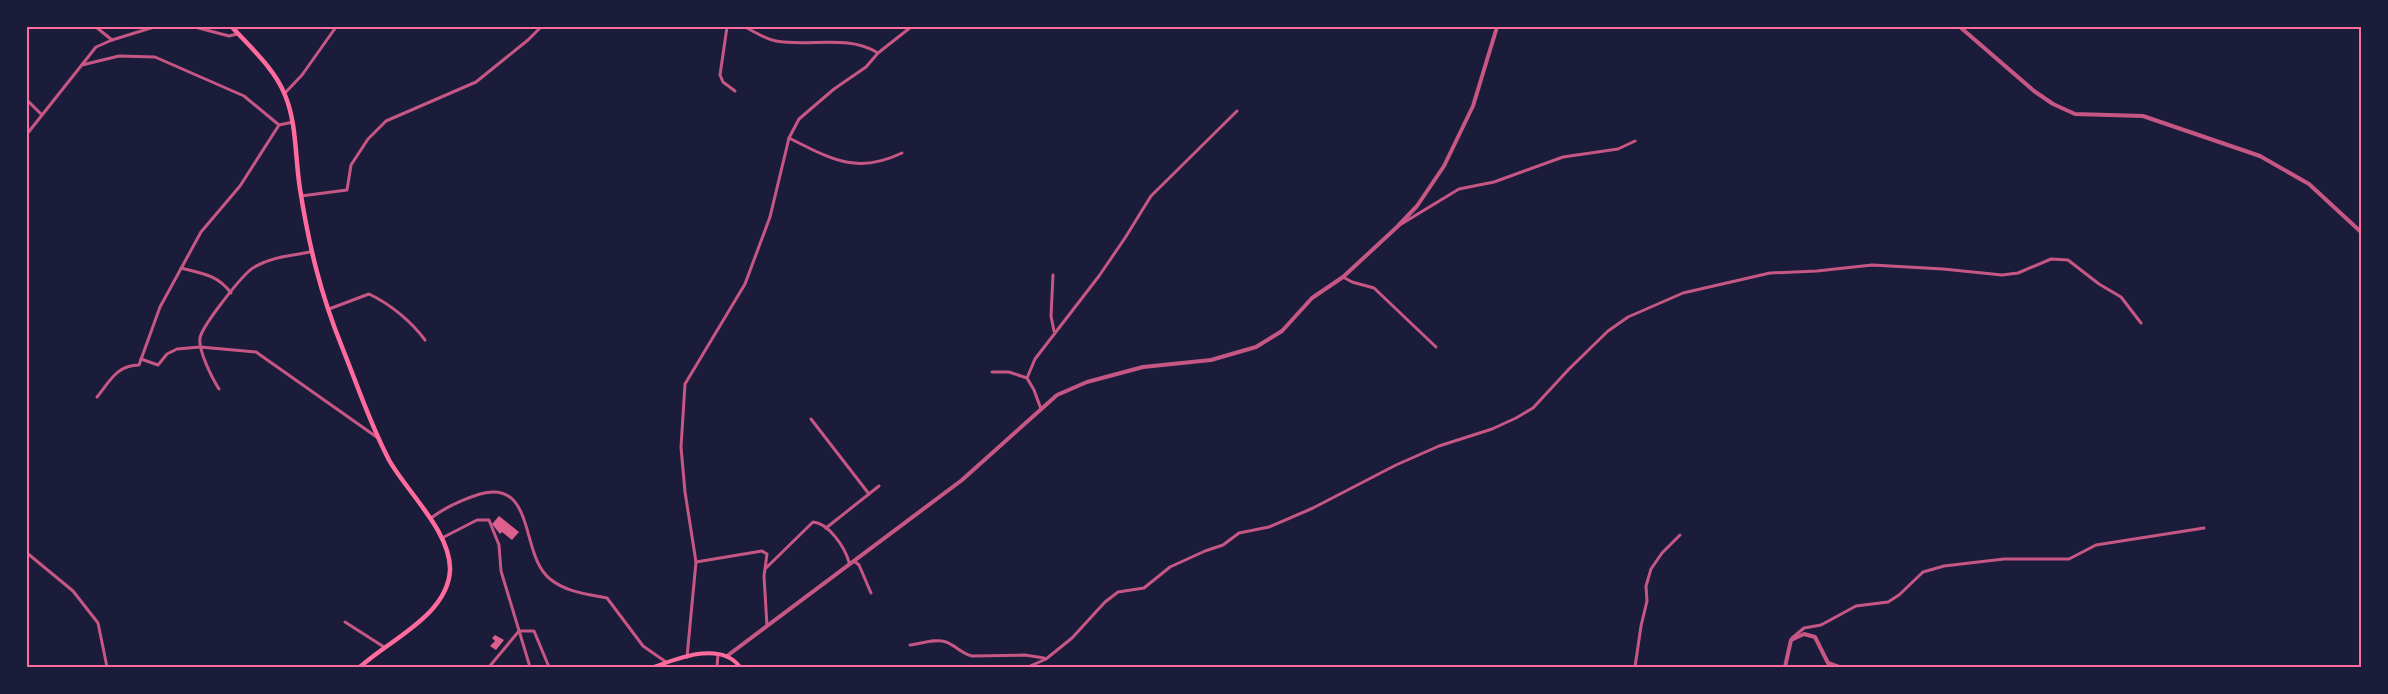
<svg xmlns="http://www.w3.org/2000/svg" width="2388" height="694" viewBox="0 0 2388 694" font-family="Arial,sans-serif">
	<style>
		.building { fill: #dd5f8e }
		.lines { fill: none; stroke-linecap: round; stroke-linejoin: round }
		.minor { stroke: #c65784; stroke-width: 3 }
		.tertiary { stroke: #c65784; stroke-width: 4 }
		.secondary { stroke: #ff6b9d; stroke-width: 4 }
		.trunk { stroke: #ff6b9d; stroke-width: 4.5 }
		.neatline { fill: none; stroke: #ff6b9d; stroke-width: 2 }
	</style>
	<rect width="100%" height="100%" fill="#1b1b3a"/>
	<g class="building">
		<path d="M499,516L519,532L512,540L502,532L500,534L492,524Z"/>
		<path d="M495,635L504,640L496,650L490,646L495,641L492,638Z"/>
	</g>
	<g class="lines">
		<g class="minor">
			<path d="M96,27L112,40"/>
			<path d="M195,27L229,36L237,34"/>
			<path d="M727,27L720,75L723,82L735,91"/>
			<path d="M745,27C755,32 765,39 776,41C810,47 848,34 878,53"/>
			<path d="M82,65L119,56L155,57L244,96L279,125"/>
			<path d="M285,93L302,75L336,27"/>
			<path d="M27,100L41,114"/>
			<path d="M27,134L96,47L112,40L154,27"/>
			<path d="M789,138C831,159 856,175 902,153"/>
			<path d="M301,196L347,190L351,165L368,139L386,121L476,82L528,40L541,27"/>
			<path d="M1398,226L1459,189L1494,182L1563,157L1618,149L1635,141"/>
			<path d="M181,268C201,273 218,275 231,293"/>
			<path d="M1053,275L1051,316L1054,331"/>
			<path d="M1343,277L1352,282L1374,288L1436,347"/>
			<path d="M329,309L369,294C390,304 411,321 425,340"/>
			<path d="M141,359L158,365L167,354L177,349L200,347L256,352L378,438"/>
			<path d="M992,372H1009L1027,378"/>
			<path d="M219,389C212,378 198,350 200,338C202,326 238,281 249,271C253,267 260,264 265,262C278,256 296,255 310,252"/>
			<path d="M97,397C110,381 117,365 139,365L160,307L201,232L240,186L279,125L293,122"/>
			<path d="M1041,409L1034,390L1027,378L1035,359L1099,276L1125,238L1151,196L1237,111"/>
			<path d="M811,419L869,494"/>
			<path d="M431,518C447,506 461,500 480,494C536,478 520,556 550,579C566,592 587,594 607,598L643,646L666,662"/>
			<path d="M826,528L879,486"/>
			<path d="M442,538L477,520H489L499,545L501,571L530,667"/>
			<path d="M27,553L73,591L98,623L107,667"/>
			<path d="M854,561L859,565L871,593"/>
			<path d="M696,562L762,551L767,554L764,576L767,626"/>
			<path d="M766,568L813,522C829,523 845,548 849,562"/>
			<path d="M345,622L384,647"/>
			<path d="M1792,638L1804,628L1821,625L1856,606L1888,602L1899,595L1923,572L1944,566L2004,559H2069L2096,545L2204,528"/>
			<path d="M910,645C921,644 935,638 946,642C955,645 962,654 972,656L1025,655L1044,658"/>
			<path d="M687,657L696,562L685,492L681,447L685,384L745,284L770,217L789,138L799,119L834,89L866,67L878,53L911,27"/>
			<path d="M489,667L519,631H534L549,667"/>
			<path d="M717,667L718,654"/>
			<path d="M1028,667L1046,659L1072,638L1105,602L1118,592L1144,588L1170,567L1205,551L1223,545L1239,533L1269,527L1313,508L1396,465L1439,446L1492,429L1516,418L1533,408L1569,369L1608,331L1628,317L1683,293L1770,273L1817,271L1872,265L1943,269L2002,275L2018,273L2051,259L2068,260L2099,284L2121,297L2141,323"/>
			<path d="M1635,667L1641,626L1647,601L1646,586L1651,569L1662,553L1680,535"/>
		</g>
		<g class="tertiary">
			<path d="M1960,27L2034,91L2053,104L2075,114L2143,116L2260,156L2309,184L2361,232"/>
			<path d="M727,656L962,480L1057,395L1087,382L1143,367L1211,360L1256,347L1282,331L1312,298L1343,277L1397,227L1417,206L1444,166L1473,106L1497,27"/>
			<path d="M1785,667L1791,640L1804,634L1815,637L1828,663L1839,667"/>
		</g>
		<path class="secondary" d="M654,667C679,658 721,641 740,667"/>
		<path class="trunk" d="M232,27C250,47 275,69 285,95C297,124 295,158 300,189C309,246 320,292 342,347C357,384 370,424 389,460C407,492 451,532 450,570C448,615 389,640 360,667"/>
	</g>
	<rect width="2388" height="694" fill="none" stroke="#1b1b3a" stroke-width="57"/>
	<rect x="28" y="28" width="2332" height="638" class="neatline"/>
</svg>
